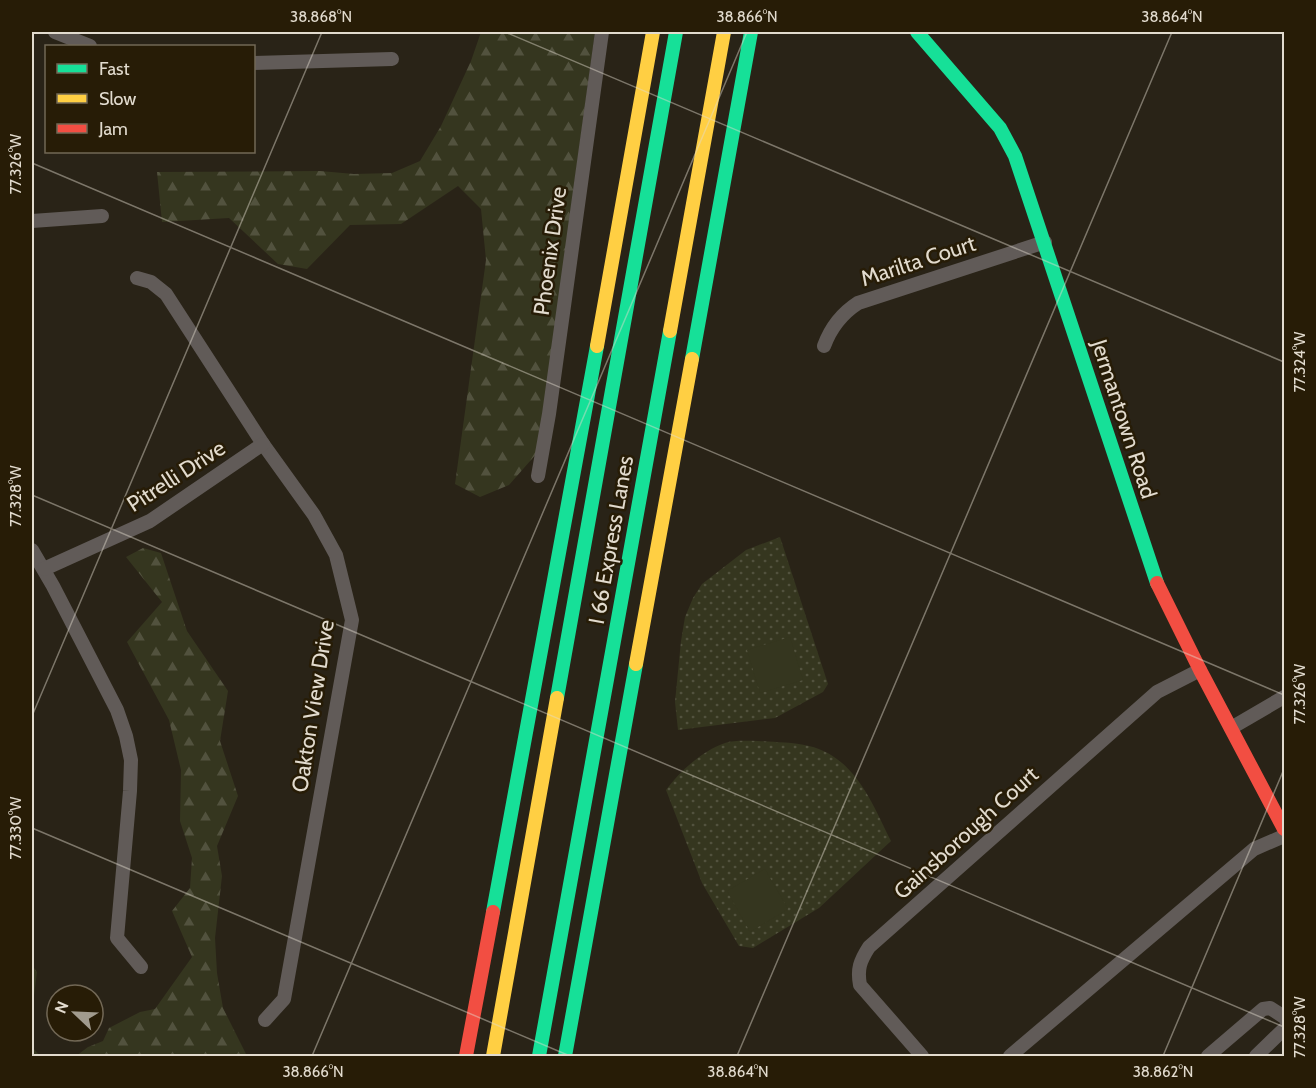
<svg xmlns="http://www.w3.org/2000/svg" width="1316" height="1088" viewBox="0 0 1316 1088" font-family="Cabin,sans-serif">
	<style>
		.grass { fill: url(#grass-dots) }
		.forest { fill: url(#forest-firs) }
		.pitch { fill: #35361f }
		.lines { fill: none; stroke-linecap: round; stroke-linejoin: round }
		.street { stroke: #615b58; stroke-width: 14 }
		.fast { stroke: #16e098; stroke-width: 14 }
		.slow { stroke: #ffcf43; stroke-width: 14 }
		.jam { stroke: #f24e42; stroke-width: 14 }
		.ticks { fill: none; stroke: #e2dbce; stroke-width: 1.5; stroke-opacity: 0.45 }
		.labels { text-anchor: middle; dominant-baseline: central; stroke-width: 5; stroke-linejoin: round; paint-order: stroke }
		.street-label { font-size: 22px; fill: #e2dbce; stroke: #271c06 }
		.neatline { fill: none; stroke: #e2dbce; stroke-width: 2 }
		.ticks-label { font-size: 15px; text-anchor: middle; fill: #e2dbce }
	</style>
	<defs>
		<pattern id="grass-dots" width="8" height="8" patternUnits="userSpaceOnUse" patternTransform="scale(1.5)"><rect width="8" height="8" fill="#35361f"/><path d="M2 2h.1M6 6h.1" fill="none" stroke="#52523e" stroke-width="1.8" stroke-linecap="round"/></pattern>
		<pattern id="forest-firs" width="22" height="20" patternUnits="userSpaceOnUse" patternTransform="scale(1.5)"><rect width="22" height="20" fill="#35361f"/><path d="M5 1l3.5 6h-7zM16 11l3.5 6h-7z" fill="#52523e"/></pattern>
	</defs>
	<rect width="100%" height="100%" fill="#292317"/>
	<g class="grass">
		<path d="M780,537L828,684L823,692L775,718L678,730L675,702L681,641L685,617L693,598L702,584L746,550Z"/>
		<path d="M758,741C774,742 792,742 809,746C855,757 872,803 891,841L819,908L753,948L739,946L702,883L666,790C680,771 702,751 725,743C734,740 747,741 758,741Z"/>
	</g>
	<g class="forest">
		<path d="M481,32H595L538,452L509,485L480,497L455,484L486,260L481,209L458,186L401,224L350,225L307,269L278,264L229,218L162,222L157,172L320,171L354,174L392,173L420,161L441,126L471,61Z"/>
		<path d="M143,548L161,553L187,631L228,691L220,741L238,796L217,846L222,876L215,938L217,973L223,1008L247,1056H76L88,1047L103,1041L109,1028L140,1012L155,1009L192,957L172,911L190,888L192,858L180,821L181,770L169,720L127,642L162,602L126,557Z"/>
		<path d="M32,965L37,972L32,1011L33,1048L40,1056H32Z"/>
	</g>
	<g class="pitch">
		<path d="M790,637L803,680L760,693L747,650Z"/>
		<path d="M765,869L788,909L750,932L727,891Z"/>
	</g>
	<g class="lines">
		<g class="street">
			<path d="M55,32L90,46"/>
			<path d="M254,63L392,59"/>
			<path d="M32,221L102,216"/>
			<path d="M137,278L151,282L166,294L263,444L314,515L336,555L352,620L284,999L265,1020"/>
			<path d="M824,346C831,327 841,314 858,303L1045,242"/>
			<path d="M538,476L549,414L602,32"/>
			<path d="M32,550L53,586L117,710L126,736L131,760L130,791L117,938L141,967"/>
			<path d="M44,569L150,521L263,444"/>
			<path d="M1231,728L1284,697"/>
			<path d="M922,1056L860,985C857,969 860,961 869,947L1157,692L1200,670"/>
			<path d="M1010,1056L1254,849L1284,836"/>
			<path d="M1208,1056L1263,1009L1270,1008L1284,1017"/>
			<path d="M1256,1056L1284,1029"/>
		</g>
		<g class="fast">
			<path d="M917,32L1000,128L1015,156L1157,583"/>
			<path d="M692,359L751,32"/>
			<path d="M557,698L676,32"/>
			<path d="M493,912L597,346"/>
			<path d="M539,1056L670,331"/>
			<path d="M565,1056L636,664"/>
		</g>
		<g class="slow">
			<path d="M670,331L724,32"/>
			<path d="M597,346L653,32"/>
			<path d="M636,664L692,359"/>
			<path d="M493,1056L557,698"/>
		</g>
		<g class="jam">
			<path d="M1157,583L1200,670L1284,829"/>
			<path d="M466,1056L493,912"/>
		</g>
	</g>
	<path class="ticks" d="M505,32L1284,362M32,163L1284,695M32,495L1284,1027M32,716L322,32M32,828L570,1056M312,1056L747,32M737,1056L1172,32M1163,1056L1284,769"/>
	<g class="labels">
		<g class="street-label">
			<text transform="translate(550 251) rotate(-82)">Phoenix Drive</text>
			<text transform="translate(918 261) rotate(-18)">Marilta Court</text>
			<text transform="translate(1124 419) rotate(72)">Jermantown Road</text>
			<text transform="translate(176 476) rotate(-33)">Pitrelli Drive</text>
			<text transform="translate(611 540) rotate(-80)">I 66 Express Lanes</text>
			<text transform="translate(313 706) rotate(-81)">Oakton View Drive</text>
			<text transform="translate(966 833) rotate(-42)">Gainsborough Court</text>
		</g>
	</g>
	<rect width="1316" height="1088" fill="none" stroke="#271c06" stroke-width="66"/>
	<rect x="45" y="45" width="210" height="108" fill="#271c06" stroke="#726856" stroke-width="1.5"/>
	<rect x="57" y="64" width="30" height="9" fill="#16e098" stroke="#726856" stroke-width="1.5"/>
	<text x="99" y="75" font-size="18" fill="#e2dbce">Fast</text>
	<rect x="57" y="94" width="30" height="9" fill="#ffcf43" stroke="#726856" stroke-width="1.5"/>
	<text x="99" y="105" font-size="18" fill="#e2dbce">Slow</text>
	<rect x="57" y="124" width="30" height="9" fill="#f24e42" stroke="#726856" stroke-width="1.5"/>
	<text x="99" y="135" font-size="18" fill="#e2dbce">Jam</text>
	<g transform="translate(75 1013) rotate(293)"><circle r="28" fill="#271c06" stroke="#726856" stroke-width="1.5"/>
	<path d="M0-4.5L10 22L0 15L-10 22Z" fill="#a19b8e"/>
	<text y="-9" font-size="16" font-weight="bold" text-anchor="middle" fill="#e2dbce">N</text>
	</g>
	<rect x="33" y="33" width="1250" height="1022" class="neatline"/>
	<g class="ticks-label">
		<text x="321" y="22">38.868°N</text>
		<text x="747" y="22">38.866°N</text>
		<text x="1172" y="22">38.864°N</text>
		<text transform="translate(16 164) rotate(-90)" y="5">77.326°W</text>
		<text transform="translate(1300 362) rotate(-90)" y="5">77.324°W</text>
		<text transform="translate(16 496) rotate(-90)" y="5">77.328°W</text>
		<text transform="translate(1300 694) rotate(-90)" y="5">77.326°W</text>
		<text transform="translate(16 828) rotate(-90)" y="5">77.330°W</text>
		<text transform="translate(1300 1027) rotate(-90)" y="5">77.328°W</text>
		<text x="313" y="1077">38.866°N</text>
		<text x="738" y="1077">38.864°N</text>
		<text x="1163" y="1077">38.862°N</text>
	</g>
</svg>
